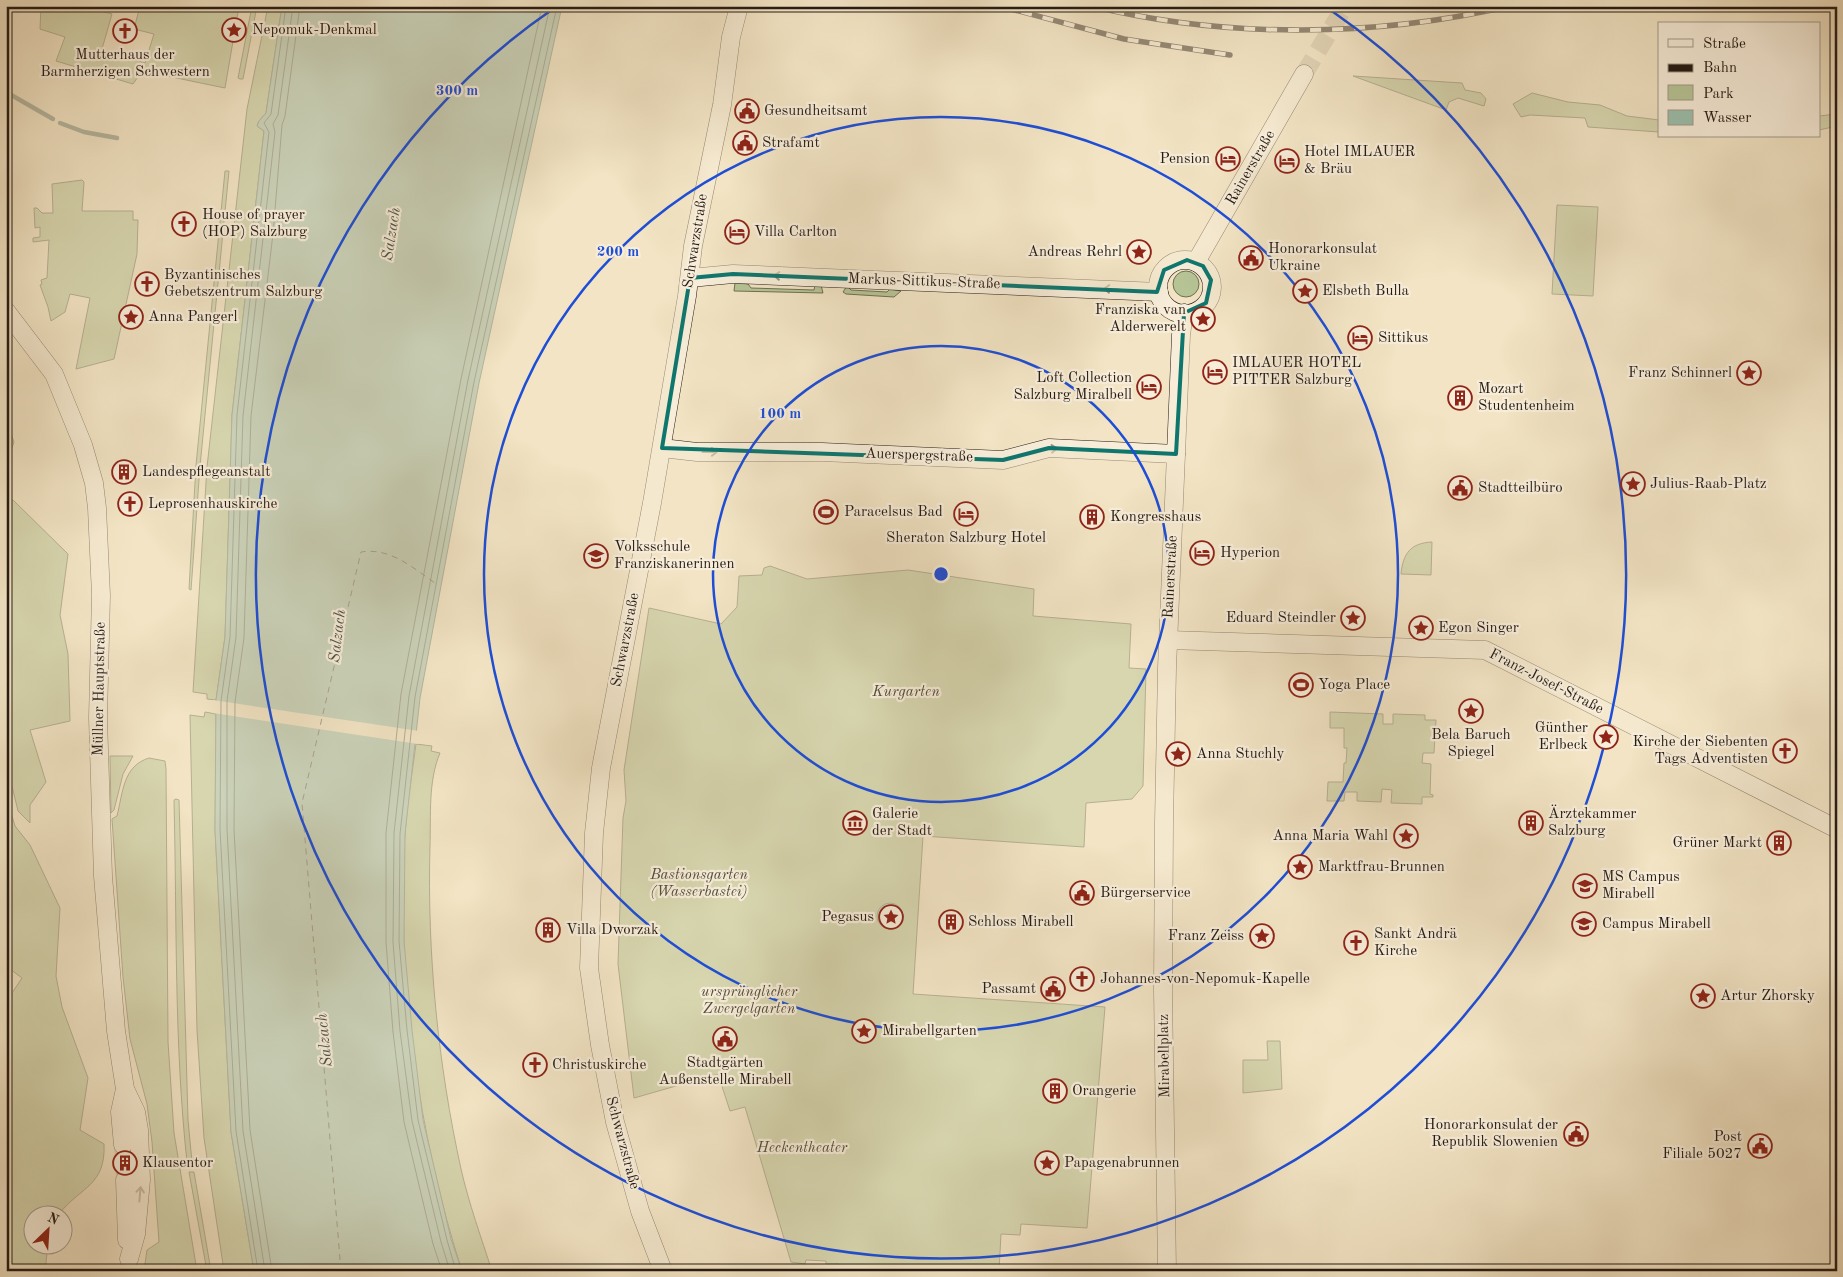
<svg xmlns="http://www.w3.org/2000/svg" width="1843" height="1277" viewBox="0 0 1843 1277" font-family="'Old Standard TT',serif">
	<style>
		.green { fill: #b7c596; stroke: #6e7055 }
		.water { fill: #9cbfad; stroke: #6c7d70 }
		.pier { fill: #f2e4c4 }
		.lines { fill: none; stroke-linecap: round; stroke-linejoin: round }
		.shore { stroke: #606d60; stroke-width: 1 }
		.stream { stroke: #6c7d70; stroke-width: 4.5 }
		.ferry { stroke: #4f544a; stroke-width: 1; stroke-dasharray: 6 5; stroke-linecap: butt }
		.secondary-tunnel { stroke: #c9bca1; stroke-width: 18; stroke-dasharray: 18 9; stroke-linecap: butt }
		.secondary-casing { stroke: #251b14; stroke-width: 19 }
		.secondary { stroke: #f7edd9; stroke-width: 18 }
		.rail-casing { stroke: #251b14; stroke-width: 5.5 }
		.rail { stroke: #f7edd9; stroke-width: 4; stroke-dasharray: 11; stroke-linecap: butt }
		.oneway { stroke: #988e80 }
		.marked { fill: none; stroke: #0f766e; stroke-width: 4; stroke-linejoin: round }
		.ring { fill: none; stroke: #1d4ed8; stroke-width: 2.5 }
		.labels { text-anchor: middle; dominant-baseline: central; stroke-width: 4.5; stroke-linejoin: round; paint-order: stroke }
		.poi-label { font-size: 15px; fill: #251b14; stroke: #f7edd9; text-anchor: start }
		.street-label { font-size: 15px; fill: #251b14; stroke: #f7edd9 }
		.park-label { font-size: 15px; font-style: italic; fill: #514e3b; stroke: #f7edd9 }
		.water-label { font-size: 16px; font-style: italic; fill: #4f544a; stroke: #f7edd9 }
		.centre { fill: #1d4ed8; stroke: #f7edd9; stroke-width: 2.5 }
		.ring-label { font-size: 15px; text-anchor: middle; font-weight: bold; fill: #1d4ed8; stroke: #f7edd9; stroke-width: 4.5; stroke-linejoin: round; paint-order: stroke }
	</style>
	<rect width="100%" height="100%" fill="#f2e4c4"/>
	<filter id="stains"><feTurbulence type="fractalNoise" baseFrequency=".004" numOctaves="4"/><feColorMatrix values="0 0 0 0 .2 0 0 0 0 .09 0 0 0 0 .02 0 0 0 .5 -.17"/></filter>
	<radialGradient id="worn" r=".72"><stop offset=".6" stop-color="#630" stop-opacity="0"/><stop offset="1" stop-color="#630" stop-opacity=".3"/></radialGradient>
	<g class="green">
		<path d="M41,6H82L112,14L102,49L145,63L154,34L134,29L140,6H239L225,88L167,76L144,68L133,84L56,61L65,37L40,29Z"/>
		<path d="M252,6H257L243,79H240L238,78Z"/>
		<path d="M268,6H282L266,113L259,121L257,126L264,131L232,415L225,637L216,700L207,699V694L193,692L207,467L247,109Z"/>
		<path d="M1353,76L1462,83L1465,90L1481,93L1486,99L1484,106L1458,98L1449,102L1446,110Z"/>
		<path d="M1532,93L1568,102L1600,105L1627,116L1659,120V132L1588,127L1585,118L1530,115L1521,117L1513,104Z"/>
		<path d="M1837,114V126L1819,130V116Z"/>
		<path d="M225,171H229L200,466L191,590L189,589L196,465Z"/>
		<path d="M82,180L84,182L82,211H133V220H138L137,254L114,359L76,369L90,298L70,294L65,312L51,321L48,307L40,285L42,284L41,280L47,278L49,240L33,242V238L40,237V227L35,228L34,208H37L42,213H53L52,184Z"/>
		<path d="M1557,205L1598,207L1593,296L1552,294Z"/>
		<circle cx="1186" cy="284" r="13"/>
		<path d="M735,283L748,284L751,288L814,290L815,285H821L823,293L734,291Z"/>
		<path d="M847,286L851,290L887,292L890,289L901,291L894,297L846,294L843,292Z"/>
		<path d="M6,420L14,442L8,460L10,464L6,469Z"/>
		<path d="M13,500L68,554L60,615L68,654L70,721L30,730L46,782L30,805V823L18,811L12,786L6,785V504Z"/>
		<path d="M1432,542L1431,575L1401,574C1403,553 1411,543 1432,542Z"/>
		<path d="M770,566L807,579L908,570L1034,589L1033,616L1131,624L1129,668L1146,669L1143,786L1132,799L1086,803L1084,847L923,836L913,994L1105,1007L1087,1228L1021,1224L1020,1235L1001,1234L999,1271H839V1264H826V1261L806,1260L805,1264L791,1262L745,1107L730,1111L718,1074L634,1098L618,964L623,818L626,801L624,770L649,608L721,624L737,607L739,576L762,575L764,568Z"/>
		<path d="M205,712L216,714L215,830L231,1132L254,1271H224L204,1138L197,1030L190,715L204,717Z"/>
		<path d="M1330,712L1383,714V724H1393V714L1425,715V720H1436L1434,753H1423L1422,763L1431,764L1430,794L1433,795V797H1422V804L1391,803L1392,790L1382,789L1381,802L1357,801V792H1345L1344,801H1327L1328,782H1343L1344,763H1346L1347,748H1344V728H1330Z"/>
		<path d="M416,744L432,746L431,751L440,753C428,781 431,816 430,846C427,954 438,1064 461,1169C469,1204 481,1237 492,1271H462C418,1135 396,976 405,834C407,804 412,774 416,744Z"/>
		<path d="M110,756H133L123,774L114,810L111,813Z"/>
		<path d="M149,758L165,761L166,769L168,1042L174,1133L197,1271H144L147,1250L159,1242L152,1142L147,1104L130,1039L123,977L112,819L117,816C123,792 123,766 149,758Z"/>
		<path d="M6,796L15,826L30,845L60,908L56,976L62,1007L88,1078L80,1130L104,1144C106,1186 80,1187 59,1214H32V1244L48,1245L45,1271H6V1002L22,978L6,966Z"/>
		<path d="M176,799L179,800L188,1120L192,1162H187C174,1043 177,920 174,800Z"/>
		<path d="M1267,1041H1280L1282,1089L1243,1093V1060H1268Z"/>
		<path d="M189,1172H194L211,1271H207Z"/>
	</g>
	<g class="water">
		<path d="M282,6H562L479,383L420,698L405,834L404,941L412,1030L423,1120L451,1239L462,1271H254L231,1132L215,830L216,700L225,637L232,415L264,131L257,126L259,121L266,113Z"/>
		<circle cx="890" cy="916" r="13"/>
	</g>
	<path class="pier" d="M213,700L419,731L418,744L213,713Z"/>
	<g class="lines">
		<g class="shore">
			<circle cx="890" cy="916" r="8"/>
			<path d="M258,1271L236,1131L220,829L221,701L230,637L237,415L269,132L264,123L271,114L286,6"/>
			<path d="M265,1271L243,1131L227,829V701L236,637L243,416L275,132L273,124L278,115L293,6"/>
			<path d="M272,1271L250,1130L234,829L235,702L244,638L251,416L273,234L282,125L285,116L300,6"/>
			<path d="M442,1271L433,1244L404,1122L393,1032L386,942V833L401,694L461,379L542,6"/>
			<path d="M450,1271L441,1242L412,1121L400,1031L393,942L394,833L409,696L468,380L550,6"/>
			<path d="M456,1271L447,1240L418,1120L407,1030L399,941L400,834L415,697L474,382L557,6"/>
		</g>
		<g class="stream">
			<path d="M6,92L53,119"/>
			<path d="M60,123L84,132L117,138"/>
		</g>
		<path class="ferry" d="M341,1271L302,803L361,552C391,547 414,569 438,585"/>
		<g class="secondary-tunnel">
			<path d="M1304,74L1345,6"/>
			<path d="M123,1145L125,1180"/>
		</g>
		<g class="secondary-casing">
			<g id="secondary">
				<circle cx="1185" cy="287" r="27"/>
				<path d="M1196,262L1304,74"/>
				<path d="M690,278L733,274L1159,292"/>
				<path d="M6,311L54,374L83,445L94,483L97,508L101,595L98,718L103,876L116,1031L125,1089L136,1112L139,1130L141,1180L136,1234L129,1259"/>
				<path d="M662,448L697,452H822L1003,460L1049,448L1176,454"/>
				<path d="M1168,640L1485,650L1837,829"/>
				<path d="M123,1145L120,1112L125,1089"/>
				<path d="M125,1180L127,1240"/>
				<path d="M663,1271L640,1211L615,1122L600,1045L589,968L594,833L601,768L652,503L687,296L693,246L722,105L731,37L739,6"/>
				<path d="M1167,1271L1163,990L1164,823L1167,668L1181,335L1184,313"/>
			</g>
		</g>
		<use href="#secondary" class="secondary"/>
		<g class="rail-casing">
			<g id="rail">
				<path d="M1000,6L1124,39L1230,55"/>
				<path d="M1092,6C1226,39 1376,37 1510,6"/>
				<path d="M1212,6L1291,8L1341,6"/>
			</g>
		</g>
		<use href="#rail" class="rail"/>
	</g>
	<defs><path id="oneway-shaft" d="M-6 0H5M1.5-3L5.5 0L1.5 3" fill="none" stroke-width="1.6" stroke-linecap="round" stroke-linejoin="round" transform="scale(1.25)"/></defs>
	<g class="oneway">
		<use href="#oneway-shaft" transform="translate(781 276) rotate(-177)"/>
		<use href="#oneway-shaft" transform="translate(1111 289) rotate(-178)"/>
		<use href="#oneway-shaft" transform="translate(1050 449) rotate(-5)"/>
		<use href="#oneway-shaft" transform="translate(710 452)"/>
		<use href="#oneway-shaft" transform="translate(140 1194) rotate(-85)"/>
	</g>
	<path d="M0 0H1843V1277H0ZM1187,260L1203,266L1211,280L1206,303L1184,313L1176,454L1049,448L1003,460L662,448L690,278L733,274L1157,292L1164,270Z" fill="#f2e4c4" fill-opacity=".55" fill-rule="evenodd"/>
	<path class="marked" d="M1187,260L1203,266L1211,280L1206,303L1184,313L1176,454L1049,448L1003,460L662,448L690,278L733,274L1157,292L1164,270Z"/>
	<g class="ring">
		<circle cx="941" cy="574" r="228"/>
		<circle cx="941" cy="574" r="457"/>
		<path d="M1329 9A685 685 0 1 1 553 9"/>
	</g>
	<defs>
		<g id="sight-ring" transform="scale(1.25)"><circle r="9.5" fill="#f7edd9" stroke="#8f2418" stroke-width="1.5"/><path d="M0-6L1.8-2.2L6-1.7L2.9 1.2L3.7 5.4L0 3.3L-3.7 5.4L-2.9 1.2L-6-1.7L-1.8-2.2Z" fill="#8f2418"/></g>
		<g id="church-ring" transform="scale(1.25)"><circle r="9.5" fill="#f7edd9" stroke="#8f2418" stroke-width="1.5"/><path d="M-1.2-6h2.4v3.5h3.3v2.4h-3.3V6h-2.4V-.1h-3.3v-2.4h3.3Z" fill="#8f2418"/></g>
		<g id="civic-ring" transform="scale(1.25)"><circle r="9.5" fill="#f7edd9" stroke="#8f2418" stroke-width="1.5"/><path d="M-.6-6.5H3V-4.5H.6V-3L4-1V1h2V6H-6V1h2V-1L-.6-3ZM-1.2 2.5V6h2.4V2.5Z" fill="#8f2418"/></g>
		<g id="hotel-ring" transform="scale(1.25)"><circle r="9.5" fill="#f7edd9" stroke="#8f2418" stroke-width="1.5"/><path d="M-6-4.5h1.5V1H6V5H4.5V3h-9V5H-6ZM-4 0a1.8 1.8 0 1 1 3.6 0ZM.5 0V-2.5h3Q6-2.5 6 0Z" fill="#8f2418"/></g>
		<g id="building-ring" transform="scale(1.25)"><circle r="9.5" fill="#f7edd9" stroke="#8f2418" stroke-width="1.5"/><path d="M-4-6H4V6H1V3H-1V6H-4ZM-2.5-4.3h1.7v1.8h-1.7ZM.8-4.3h1.7v1.8H.8ZM-2.5-1h1.7V.8h-1.7ZM.8-1h1.7V.8H.8Z" fill="#8f2418"/></g>
		<g id="stadium-ring" transform="scale(1.25)"><circle r="9.5" fill="#f7edd9" stroke="#8f2418" stroke-width="1.5"/><path d="M0-5a6.5 5 0 1 0 0 10a6.5 5 0 1 0 0-10ZM-3.5-1.8h7v3.6h-7Z" fill="#8f2418"/></g>
		<g id="school-ring" transform="scale(1.25)"><circle r="9.5" fill="#f7edd9" stroke="#8f2418" stroke-width="1.5"/><path d="M0-5L7-2L0 1L-7-2ZM-4 1L0 2.5L4 1V4Q0 6-4 4Z" fill="#8f2418"/></g>
		<g id="museum-ring" transform="scale(1.25)"><circle r="9.5" fill="#f7edd9" stroke="#8f2418" stroke-width="1.5"/><path d="M0-6L6-3V-2H-6V-3ZM-5-1h2V3h-2ZM-1-1h2V3h-2ZM3-1h2V3H3ZM-6 4H6V6H-6Z" fill="#8f2418"/></g>
	</defs>
	<g fill-rule="evenodd">
		<use href="#sight-ring" x="234" y="30"/>
		<use href="#church-ring" x="125" y="31"/>
		<use href="#civic-ring" x="747" y="111"/>
		<use href="#civic-ring" x="745" y="143"/>
		<use href="#hotel-ring" x="1228" y="159"/>
		<use href="#hotel-ring" x="1287" y="161"/>
		<use href="#church-ring" x="184" y="224"/>
		<use href="#hotel-ring" x="737" y="232"/>
		<use href="#sight-ring" x="1139" y="252"/>
		<use href="#civic-ring" x="1251" y="258"/>
		<use href="#church-ring" x="147" y="284"/>
		<use href="#sight-ring" x="1305" y="291"/>
		<use href="#sight-ring" x="131" y="317"/>
		<use href="#sight-ring" x="1203" y="319"/>
		<use href="#hotel-ring" x="1360" y="338"/>
		<use href="#hotel-ring" x="1215" y="372"/>
		<use href="#sight-ring" x="1749" y="373"/>
		<use href="#hotel-ring" x="1149" y="387"/>
		<use href="#building-ring" x="1460" y="398"/>
		<use href="#building-ring" x="124" y="472"/>
		<use href="#sight-ring" x="1633" y="484"/>
		<use href="#civic-ring" x="1460" y="488"/>
		<use href="#church-ring" x="130" y="504"/>
		<use href="#stadium-ring" x="826" y="512"/>
		<use href="#hotel-ring" x="966" y="514"/>
		<use href="#building-ring" x="1092" y="517"/>
		<use href="#hotel-ring" x="1202" y="553"/>
		<use href="#school-ring" x="596" y="556"/>
		<use href="#sight-ring" x="1353" y="618"/>
		<use href="#sight-ring" x="1421" y="628"/>
		<use href="#stadium-ring" x="1301" y="685"/>
		<use href="#sight-ring" x="1471" y="711"/>
		<use href="#sight-ring" x="1606" y="737"/>
		<use href="#church-ring" x="1785" y="751"/>
		<use href="#sight-ring" x="1178" y="754"/>
		<use href="#museum-ring" x="855" y="823"/>
		<use href="#building-ring" x="1531" y="823"/>
		<use href="#sight-ring" x="1406" y="836"/>
		<use href="#building-ring" x="1779" y="843"/>
		<use href="#sight-ring" x="1300" y="867"/>
		<use href="#school-ring" x="1585" y="886"/>
		<use href="#civic-ring" x="1082" y="893"/>
		<use href="#sight-ring" x="891" y="917"/>
		<use href="#building-ring" x="951" y="922"/>
		<use href="#school-ring" x="1584" y="924"/>
		<use href="#building-ring" x="548" y="930"/>
		<use href="#sight-ring" x="1262" y="936"/>
		<use href="#church-ring" x="1356" y="943"/>
		<use href="#church-ring" x="1082" y="979"/>
		<use href="#civic-ring" x="1053" y="989"/>
		<use href="#sight-ring" x="1703" y="996"/>
		<use href="#sight-ring" x="864" y="1031"/>
		<use href="#civic-ring" x="725" y="1039"/>
		<use href="#church-ring" x="535" y="1065"/>
		<use href="#building-ring" x="1055" y="1091"/>
		<use href="#civic-ring" x="1576" y="1134"/>
		<use href="#civic-ring" x="1760" y="1146"/>
		<use href="#building-ring" x="125" y="1163"/>
		<use href="#sight-ring" x="1047" y="1163"/>
	</g>
	<g class="labels">
		<g class="poi-label">
			<text x="252" y="30">Nepomuk-Denkmal</text>
			<text x="125" y="55" text-anchor="middle">Mutterhaus der<tspan x="125" dy="17">Barmherzigen Schwestern</tspan></text>
			<text x="764" y="111">Gesundheitsamt</text>
			<text x="762" y="143">Strafamt</text>
			<text x="1304" y="152">Hotel IMLAUER<tspan x="1304" dy="17">&amp; Bräu</tspan></text>
			<text x="1210" y="159" text-anchor="end">Pension</text>
			<text x="202" y="215">House of prayer<tspan x="202" dy="17">(HOP) Salzburg</tspan></text>
			<text x="754" y="232">Villa Carlton</text>
			<text x="1268" y="249">Honorarkonsulat<tspan x="1268" dy="17">Ukraine</tspan></text>
			<text x="1122" y="252" text-anchor="end">Andreas Rehrl</text>
			<text x="164" y="275">Byzantinisches<tspan x="164" dy="17">Gebetszentrum Salzburg</tspan></text>
			<text x="1322" y="291">Elsbeth Bulla</text>
			<text x="1186" y="310" text-anchor="end">Franziska van<tspan x="1186" dy="17">Alderwerelt</tspan></text>
			<text x="148" y="317">Anna Pangerl</text>
			<text x="1378" y="338">Sittikus</text>
			<text x="1232" y="363">IMLAUER HOTEL<tspan x="1232" dy="17">PITTER Salzburg</tspan></text>
			<text x="1732" y="373" text-anchor="end">Franz Schinnerl</text>
			<text x="1132" y="378" text-anchor="end">Loft Collection<tspan x="1132" dy="17">Salzburg Miralbell</tspan></text>
			<text x="1478" y="389">Mozart<tspan x="1478" dy="17">Studentenheim</tspan></text>
			<text x="142" y="472">Landespflegeanstalt</text>
			<text x="1650" y="484">Julius-Raab-Platz</text>
			<text x="1478" y="488">Stadtteilbüro</text>
			<text x="148" y="504">Leprosenhauskirche</text>
			<text x="844" y="512">Paracelsus Bad</text>
			<text x="1110" y="517">Kongresshaus</text>
			<text x="966" y="538" text-anchor="middle">Sheraton Salzburg Hotel</text>
			<text x="614" y="547">Volksschule<tspan x="614" dy="17">Franziskanerinnen</tspan></text>
			<text x="1220" y="553">Hyperion</text>
			<text x="1336" y="618" text-anchor="end">Eduard Steindler</text>
			<text x="1438" y="628">Egon Singer</text>
			<text x="1318" y="685">Yoga Place</text>
			<text x="1588" y="728" text-anchor="end">Günther<tspan x="1588" dy="17">Erlbeck</tspan></text>
			<text x="1471" y="735" text-anchor="middle">Bela Baruch<tspan x="1471" dy="17">Spiegel</tspan></text>
			<text x="1768" y="742" text-anchor="end">Kirche der Siebenten<tspan x="1768" dy="17">Tags Adventisten</tspan></text>
			<text x="1196" y="754">Anna Stuchly</text>
			<text x="872" y="814">Galerie<tspan x="872" dy="17">der Stadt</tspan></text>
			<text x="1548" y="814">Ärztekammer<tspan x="1548" dy="17">Salzburg</tspan></text>
			<text x="1388" y="836" text-anchor="end">Anna Maria Wahl</text>
			<text x="1762" y="843" text-anchor="end">Grüner Markt</text>
			<text x="1318" y="867">Marktfrau-Brunnen</text>
			<text x="1602" y="877">MS Campus<tspan x="1602" dy="17">Mirabell</tspan></text>
			<text x="1100" y="893">Bürgerservice</text>
			<text x="874" y="917" text-anchor="end">Pegasus</text>
			<text x="968" y="922">Schloss Mirabell</text>
			<text x="1602" y="924">Campus Mirabell</text>
			<text x="566" y="930">Villa Dworzak</text>
			<text x="1374" y="934">Sankt Andrä<tspan x="1374" dy="17">Kirche</tspan></text>
			<text x="1244" y="936" text-anchor="end">Franz Zeiss</text>
			<text x="1100" y="979">Johannes-von-Nepomuk-Kapelle</text>
			<text x="1036" y="989" text-anchor="end">Passamt</text>
			<text x="1720" y="996">Artur Zhorsky</text>
			<text x="882" y="1031">Mirabellgarten</text>
			<text x="725" y="1063" text-anchor="middle">Stadtgärten<tspan x="725" dy="17">Außenstelle Mirabell</tspan></text>
			<text x="552" y="1065">Christuskirche</text>
			<text x="1072" y="1091">Orangerie</text>
			<text x="1558" y="1125" text-anchor="end">Honorarkonsulat der<tspan x="1558" dy="17">Republik Slowenien</tspan></text>
			<text x="1742" y="1137" text-anchor="end">Post<tspan x="1742" dy="17">Filiale 5027</tspan></text>
			<text x="142" y="1163">Klausentor</text>
			<text x="1064" y="1163">Papagenabrunnen</text>
		</g>
		<g class="street-label">
			<text transform="translate(1251 168) rotate(-60)">Rainerstraße</text>
			<text transform="translate(696 241) rotate(-81)">Schwarzstraße</text>
			<text transform="translate(924 282) rotate(2)">Markus-Sittikus-Straße</text>
			<text transform="translate(919 456) rotate(2)">Auerspergstraße</text>
			<text transform="translate(1171 577) rotate(-87)">Rainerstraße</text>
			<text transform="translate(626 640) rotate(-79)">Schwarzstraße</text>
			<text transform="translate(1546 682) rotate(27)">Franz-Josef-Straße</text>
			<text transform="translate(100 689) rotate(-89)">Müllner Hauptstraße</text>
			<text transform="translate(1165 1056) rotate(-91)">Mirabellplatz</text>
			<text transform="translate(622 1143) rotate(75)">Schwarzstraße</text>
		</g>
		<g class="park-label">
			<text x="906" y="692">Kurgarten</text>
			<text x="699" y="875">Bastionsgarten<tspan x="699" dy="17">(Wasserbastei)</tspan></text>
			<text x="749" y="992">ursprünglicher<tspan x="749" dy="17">Zwergelgarten</tspan></text>
			<text x="802" y="1148">Heckentheater</text>
		</g>
		<g class="water-label">
			<text transform="translate(392 234) rotate(-81)">Salzach</text>
			<text transform="translate(338 636) rotate(-83)">Salzach</text>
			<text transform="translate(325 1040) rotate(-96)">Salzach</text>
		</g>
	</g>
	<circle cx="941" cy="574" r="8" class="centre"/>
	<g class="ring-label">
		<text x="457" y="95">300 m</text>
		<text x="618" y="256">200 m</text>
		<text x="780" y="418">100 m</text>
	</g>
	<rect width="1843" height="1277" fill="none" stroke="#f2e4c4" stroke-width="25"/>
	<rect x="8" y="8" width="1828" height="1262" fill="none" stroke="#251b14" stroke-width="2.5"/>
	<rect x="12" y="12" width="1818" height="1252" fill="none" stroke="#251b14"/>
	<rect x="1658" y="22" width="162" height="115" fill="#f7edd9" stroke="#a3998a"/>
	<rect x="1668" y="39" width="25" height="8" fill="#f7edd9" stroke="#a3998a"/>
	<text x="1703" y="48" font-size="15" fill="#251b14">Straße</text>
	<rect x="1668" y="64" width="25" height="8" fill="#251b14" stroke="#a3998a"/>
	<text x="1703" y="72" font-size="15" fill="#251b14">Bahn</text>
	<rect x="1668" y="85" width="25" height="15" fill="#b7c596" stroke="#a3998a"/>
	<text x="1703" y="98" font-size="15" fill="#251b14">Park</text>
	<rect x="1668" y="110" width="25" height="15" fill="#9cbfad" stroke="#a3998a"/>
	<text x="1703" y="122" font-size="15" fill="#251b14">Wasser</text>
	<g transform="translate(48 1230) rotate(25)"><circle r="24" fill="#f7edd9" stroke="#a3998a"/>
	<path d="M0-4L9 19L0 12L-9 19Z" fill="#8f2418"/>
	<text y="-8" font-size="14" font-weight="bold" text-anchor="middle" fill="#251b14">N</text>
	</g>
	<rect width="100%" height="100%" filter="url(#stains)"/>
	<rect width="100%" height="100%" fill="url(#worn)"/>
</svg>
